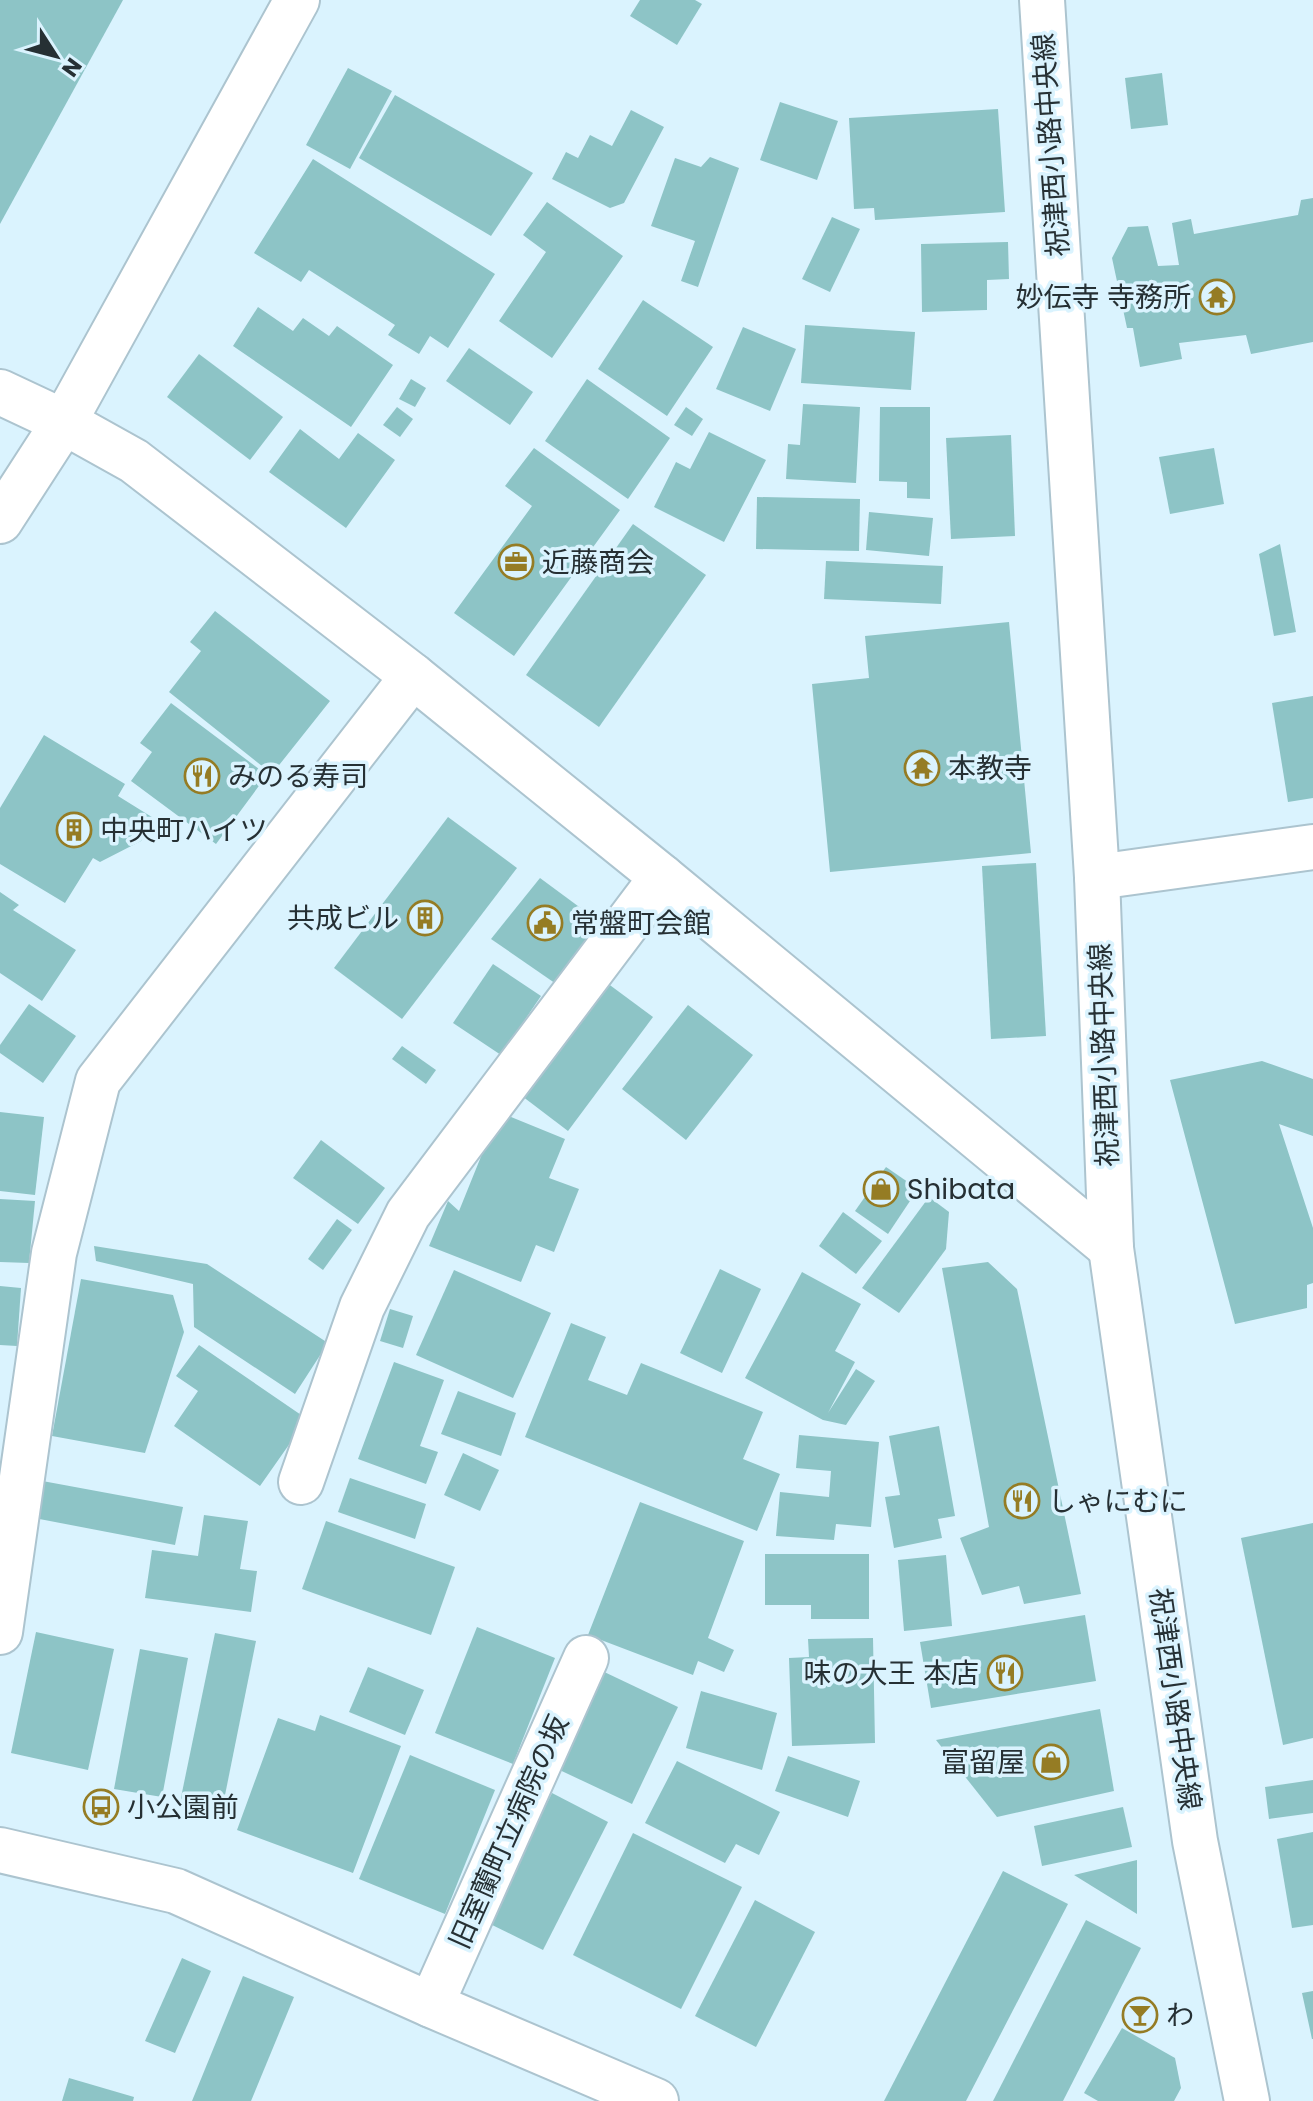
<svg xmlns="http://www.w3.org/2000/svg" width="1313" height="2101" viewBox="0 0 1313 2101" font-family="Poppins,'Noto Sans JP',sans-serif">
	<style>
		.building { fill: #8dc4c6 }
		.lines { fill: none; stroke-linecap: round; stroke-linejoin: round }
		.minor-casing { stroke: #acc4cf; stroke-width: 48 }
		.tertiary-casing { stroke: #acc4cf; stroke-width: 48 }
		.secondary-casing { stroke: #acc4cf; stroke-width: 48 }
		.minor { stroke: #fff; stroke-width: 44 }
		.tertiary { stroke: #fff; stroke-width: 44 }
		.secondary { stroke: #fff; stroke-width: 44 }
		.labels { text-anchor: middle; dominant-baseline: central; stroke-width: 7; stroke-linejoin: round; paint-order: stroke }
		.street-label { font-size: 28px; fill: #263034; stroke: #daf3fe }
		.poi-label { font-size: 28px; fill: #263034; stroke: #daf3fe; text-anchor: start }
	</style>
	<rect width="100%" height="100%" fill="#daf3fe"/>
	<g class="building">
		<path d="M0,0H123L0,224Z"/>
		<path d="M640,0H695L702,4L677,45L630,16Z"/>
		<path d="M348,68L392,91L350,169L306,145Z"/>
		<path d="M1162,73L1168,125L1131,129L1125,78Z"/>
		<path d="M395,95L533,173L491,236L359,158Z"/>
		<path d="M780,102L838,121L817,180L760,160Z"/>
		<path d="M998,109L1005,212L875,220L874,208L854,209L849,118Z"/>
		<path d="M631,110L664,127L624,203L610,208L552,179L566,152L578,158L590,135L612,146Z"/>
		<path d="M710,157L739,168L698,287L681,281L695,241L651,226L675,158L701,167Z"/>
		<path d="M313,159L495,274L448,348L430,336L419,354L388,335L395,325L309,270L301,282L254,253Z"/>
		<path d="M1313,198V342L1251,354L1246,335L1179,343L1182,359L1140,367L1133,328H1127L1112,258L1128,227L1148,226L1158,266L1179,265L1172,223L1191,219L1194,234L1298,215L1301,200Z"/>
		<path d="M547,202L623,256L552,358L499,321L546,252L523,235Z"/>
		<path d="M832,217L860,229L830,292L802,279Z"/>
		<path d="M1008,242L1009,279L987,280V310L922,312L921,244Z"/>
		<path d="M643,300L713,347L667,416L598,369Z"/>
		<path d="M258,307L293,331L303,318L329,336L337,326L393,365L351,427L233,346Z"/>
		<path d="M805,325L915,332L911,390L801,383Z"/>
		<path d="M743,327L796,349L770,411L716,389Z"/>
		<path d="M469,348L533,392L510,425L446,381Z"/>
		<path d="M199,354L283,417L250,460L167,397Z"/>
		<path d="M411,379L426,388L415,407L399,399Z"/>
		<path d="M587,379L670,438L628,499L545,441Z"/>
		<path d="M803,404L860,407L856,483L786,479L788,444L800,445Z"/>
		<path d="M397,407L413,419L400,437L383,425Z"/>
		<path d="M686,407L703,419L692,436L674,425Z"/>
		<path d="M880,407H930V499L907,498V482L879,481Z"/>
		<path d="M300,429L339,459L358,433L395,460L346,528L269,472Z"/>
		<path d="M709,432L766,460L724,542L654,507L676,462L690,469Z"/>
		<path d="M1011,435L1015,536L951,539L946,438Z"/>
		<path d="M534,448L620,510L514,656L454,613L532,506L505,486Z"/>
		<path d="M1214,448L1224,504L1170,514L1159,457Z"/>
		<path d="M757,497L860,499L859,551L756,549Z"/>
		<path d="M869,512L933,518L929,556L866,550Z"/>
		<path d="M633,524L706,575L599,727L526,675Z"/>
		<path d="M1280,544L1296,632L1274,636L1259,554Z"/>
		<path d="M826,561L943,566L941,604L824,599Z"/>
		<path d="M215,611L330,701L272,774L169,692L201,651L190,642Z"/>
		<path d="M1009,622L1031,853L830,872L812,684L869,678L865,636Z"/>
		<path d="M1313,696V798L1288,802L1272,703Z"/>
		<path d="M171,703L267,775L216,844L131,781L152,752L140,743Z"/>
		<path d="M44,735L125,784L118,796L155,819L141,841L100,862L93,858L65,903L0,864V808Z"/>
		<path d="M448,817L517,868L402,1019L334,968Z"/>
		<path d="M1036,863L1046,1036L991,1039L982,866Z"/>
		<path d="M540,878L605,926L562,988L491,939Z"/>
		<path d="M0,892L19,905L13,910L76,950L42,1001L0,973Z"/>
		<path d="M493,964L541,996L501,1055L453,1023Z"/>
		<path d="M603,980L653,1017L568,1131L518,1093Z"/>
		<path d="M29,1004L76,1036L43,1083L0,1053V1045Z"/>
		<path d="M688,1005L753,1055L686,1140L622,1089Z"/>
		<path d="M402,1046L436,1070L426,1084L392,1059Z"/>
		<path d="M1262,1061L1313,1079V1136L1279,1124L1313,1228V1283L1307,1285V1308L1235,1324L1170,1080Z"/>
		<path d="M0,1112L44,1117L35,1195L0,1191Z"/>
		<path d="M499,1112L565,1139L549,1178L579,1189L554,1252L536,1245L521,1282L429,1246L448,1201L459,1211Z"/>
		<path d="M321,1140L385,1188L358,1224L293,1178Z"/>
		<path d="M886,1167L918,1189L888,1234L855,1211Z"/>
		<path d="M929,1197L949,1212L946,1249L899,1313L862,1288Z"/>
		<path d="M0,1199L35,1201L29,1263L0,1262Z"/>
		<path d="M843,1212L882,1241L856,1274L819,1246Z"/>
		<path d="M337,1219L352,1230L323,1270L308,1259Z"/>
		<path d="M94,1246L207,1264L328,1343L295,1394L194,1327L193,1284L96,1261Z"/>
		<path d="M988,1262L1017,1289L1081,1594L1024,1604L1019,1586L982,1595L960,1538L989,1527L942,1268Z"/>
		<path d="M720,1269L761,1289L722,1373L680,1353Z"/>
		<path d="M454,1270L551,1313L513,1398L416,1355Z"/>
		<path d="M802,1272L861,1304L835,1351L855,1362L828,1413L856,1369L875,1381L846,1425L823,1420L745,1378Z"/>
		<path d="M81,1279L173,1295L184,1332L145,1453L52,1436Z"/>
		<path d="M0,1286L21,1288L17,1346L0,1345Z"/>
		<path d="M390,1309L413,1316L403,1348L380,1341Z"/>
		<path d="M571,1323L606,1337L588,1380L627,1395L641,1363L763,1412L743,1459L780,1474L757,1531L525,1437Z"/>
		<path d="M199,1345L307,1419L260,1486L174,1426L198,1391L176,1376Z"/>
		<path d="M394,1362L444,1380L420,1446L438,1452L426,1484L358,1459Z"/>
		<path d="M458,1391L516,1413L501,1456L441,1434Z"/>
		<path d="M939,1426L955,1516L938,1519L942,1538L894,1548L885,1497L900,1495L889,1436Z"/>
		<path d="M799,1435L879,1442L871,1527L836,1524L834,1540L776,1536L780,1492L829,1497L831,1471L796,1468Z"/>
		<path d="M463,1453L499,1470L480,1511L444,1495Z"/>
		<path d="M350,1478L426,1504L415,1539L338,1512Z"/>
		<path d="M37,1480L183,1507L175,1545L29,1517Z"/>
		<path d="M640,1502L744,1541L708,1638L734,1650L724,1672L698,1661L693,1675L588,1635Z"/>
		<path d="M204,1515L248,1521L240,1569L257,1571L251,1612L145,1598L152,1550L198,1556Z"/>
		<path d="M326,1521L455,1567L431,1635L302,1589Z"/>
		<path d="M1313,1523V1738L1283,1745L1241,1538Z"/>
		<path d="M765,1554H869V1619H811V1605H765Z"/>
		<path d="M946,1555L952,1626L904,1631L898,1560Z"/>
		<path d="M1085,1615L1096,1681L931,1708L920,1642Z"/>
		<path d="M477,1627L555,1658L513,1764L435,1733Z"/>
		<path d="M36,1632L114,1649L88,1770L11,1753Z"/>
		<path d="M215,1633L256,1641L221,1815L179,1807Z"/>
		<path d="M873,1638L875,1743L792,1746L789,1658L809,1657L808,1639Z"/>
		<path d="M140,1649L188,1658L162,1797L114,1789Z"/>
		<path d="M368,1667L424,1690L405,1735L349,1712Z"/>
		<path d="M598,1669L678,1707L632,1804L551,1766Z"/>
		<path d="M701,1691L777,1713L762,1770L686,1748Z"/>
		<path d="M1100,1709L1114,1791L997,1817L936,1740Z"/>
		<path d="M320,1715L401,1746L353,1873L237,1830L278,1718L315,1731Z"/>
		<path d="M410,1755L495,1790L445,1914L359,1879Z"/>
		<path d="M788,1756L860,1781L848,1817L775,1791Z"/>
		<path d="M677,1761L780,1812L759,1855L736,1844L725,1863L645,1823Z"/>
		<path d="M1313,1780V1813L1269,1819L1265,1787Z"/>
		<path d="M552,1793L608,1822L543,1950L486,1922Z"/>
		<path d="M1123,1807L1132,1847L1042,1866L1034,1826Z"/>
		<path d="M1313,1832V1925L1292,1928L1277,1839Z"/>
		<path d="M633,1833L742,1887L681,2009L573,1955Z"/>
		<path d="M1137,1860V1914L1074,1875Z"/>
		<path d="M1003,1871L1068,1904L966,2101H884Z"/>
		<path d="M755,1900L815,1932L756,2047L695,2016Z"/>
		<path d="M1086,1920L1141,1948L1063,2101H993Z"/>
		<path d="M182,1958L211,1971L175,2053L145,2041Z"/>
		<path d="M243,1976L294,1997L251,2101H192Z"/>
		<path d="M1313,1991V2039H1312L1302,1993Z"/>
		<path d="M1122,2028L1175,2058L1181,2088L1174,2101H1098L1084,2093Z"/>
		<path d="M69,2078L134,2097L133,2101H62Z"/>
	</g>
	<g class="lines">
		<g class="minor-casing">
			<g id="minor">
				<path d="M0,392L64,422L134,461L413,676L662,877L1111,1248"/>
				<path d="M0,521L64,422L297,0"/>
				<path d="M1097,877L1313,847"/>
				<path d="M301,1482L362,1307L408,1214L662,877"/>
				<path d="M0,1632L54,1253L98,1081L413,676"/>
				<path d="M431,2005L586,1658"/>
			</g>
		</g>
		<g class="tertiary-casing">
			<path id="tertiary" d="M0,1850L176,1891L431,2005L656,2101"/>
		</g>
		<g class="secondary-casing">
			<path id="secondary" d="M1042,0L1097,877L1111,1248L1195,1841L1247,2101"/>
		</g>
		<use href="#minor" class="minor"/>
		<use href="#tertiary" class="tertiary"/>
		<use href="#secondary" class="secondary"/>
	</g>
	<defs>
		<g id="temple-ring" transform="scale(1.8)"><circle r="9.5" fill="#daf3fe" stroke="#957c24" stroke-width="1.5"/><path d="M0-6L5-2H3V0L6.5 2.5H4V6H1.5V3h-3V6H-4V2.5H-6.5L-3 0V-2H-5Z" fill="#957c24"/></g>
		<g id="office-ring" transform="scale(1.8)"><circle r="9.5" fill="#daf3fe" stroke="#957c24" stroke-width="1.5"/><path d="M-6-3h4V-5.5h4V-3h4V5H-6ZM-1-4.5V-3h2v-1.5ZM-6 0V1H6V0Z" fill="#957c24"/></g>
		<g id="restaurant-ring" transform="scale(1.8)"><circle r="9.5" fill="#daf3fe" stroke="#957c24" stroke-width="1.5"/><path d="M-5-6h1v4h1v-4h1v4h1v-4h1v5L-1.5 .5V6h-2V.5L-5-1ZM5-6V6H3V1.5H1.5Q1.5-4 5-6Z" fill="#957c24"/></g>
		<g id="building-ring" transform="scale(1.8)"><circle r="9.5" fill="#daf3fe" stroke="#957c24" stroke-width="1.5"/><path d="M-4-6H4V6H1V3H-1V6H-4ZM-2.5-4.3h1.7v1.8h-1.7ZM.8-4.3h1.7v1.8H.8ZM-2.5-1h1.7V.8h-1.7ZM.8-1h1.7V.8H.8Z" fill="#957c24"/></g>
		<g id="civic-ring" transform="scale(1.8)"><circle r="9.5" fill="#daf3fe" stroke="#957c24" stroke-width="1.5"/><path d="M-.6-6.5H3V-4.5H.6V-3L4-1V1h2V6H-6V1h2V-1L-.6-3ZM-1.2 2.5V6h2.4V2.5Z" fill="#957c24"/></g>
		<g id="shop-ring" transform="scale(1.8)"><circle r="9.5" fill="#daf3fe" stroke="#957c24" stroke-width="1.5"/><path d="M-5-2.5h2.3a2.7 3.5 0 0 1 5.4 0H5L5.5 6h-11ZM-1.5-2.5h3a1.5 2.3 0 0 0-3 0Z" fill="#957c24"/></g>
		<g id="bus-ring" transform="scale(1.8)"><circle r="9.5" fill="#daf3fe" stroke="#957c24" stroke-width="1.5"/><path d="M-5-6H5V4H4V6H2V4H-2V6H-4V4H-5ZM-3.5-4V0h7V-4ZM-3.5 1.2v1.5H-2V1.2ZM2 1.2v1.5H3.5V1.2Z" fill="#957c24"/></g>
		<g id="bar-ring" transform="scale(1.8)"><circle r="9.5" fill="#daf3fe" stroke="#957c24" stroke-width="1.5"/><path d="M-6-5H6L.8 .8V4.5H3.5V6h-7V4.5H-.8V.8Z" fill="#957c24"/></g>
	</defs>
	<g fill-rule="evenodd">
		<use href="#temple-ring" x="1217" y="297"/>
		<use href="#office-ring" x="516" y="562"/>
		<use href="#temple-ring" x="922" y="768"/>
		<use href="#restaurant-ring" x="202" y="776"/>
		<use href="#building-ring" x="74" y="830"/>
		<use href="#building-ring" x="425" y="918"/>
		<use href="#civic-ring" x="545" y="923"/>
		<use href="#shop-ring" x="881" y="1189"/>
		<use href="#restaurant-ring" x="1022" y="1501"/>
		<use href="#restaurant-ring" x="1005" y="1673"/>
		<use href="#shop-ring" x="1051" y="1762"/>
		<use href="#bus-ring" x="101" y="1807"/>
		<use href="#bar-ring" x="1140" y="2015"/>
	</g>
	<g class="labels">
		<g class="street-label">
			<text transform="translate(1051 145) rotate(-94)">祝津西小路中央線</text>
			<text transform="translate(1104 1055) rotate(-92)">祝津西小路中央線</text>
			<text transform="translate(1175 1699) rotate(82)">祝津西小路中央線</text>
			<text transform="translate(509 1832) rotate(-66)">旧室蘭町立病院の坂</text>
		</g>
		<g class="poi-label">
			<text x="1191" y="297" text-anchor="end">妙伝寺 寺務所</text>
			<text x="542" y="562">近藤商会</text>
			<text x="948" y="768">本教寺</text>
			<text x="228" y="776">みのる寿司</text>
			<text x="100" y="830">中央町ハイツ</text>
			<text x="399" y="918" text-anchor="end">共成ビル</text>
			<text x="571" y="923">常盤町会館</text>
			<text x="907" y="1189">Shibata</text>
			<text x="1048" y="1501">しゃにむに</text>
			<text x="979" y="1673" text-anchor="end">味の大王 本店</text>
			<text x="1025" y="1762" text-anchor="end">富留屋</text>
			<text x="127" y="1807">小公園前</text>
			<text x="1166" y="2015">わ</text>
		</g>
	</g>
	<g transform="translate(56 56) rotate(126)" stroke="#daf3fe" stroke-width="6" paint-order="stroke">
	<path d="M0-6L14 30L0 20L-14 30Z" fill="#263034"/>
	<text y="-12" font-size="22" font-weight="bold" text-anchor="middle" fill="#263034">N</text>
	</g>
</svg>
